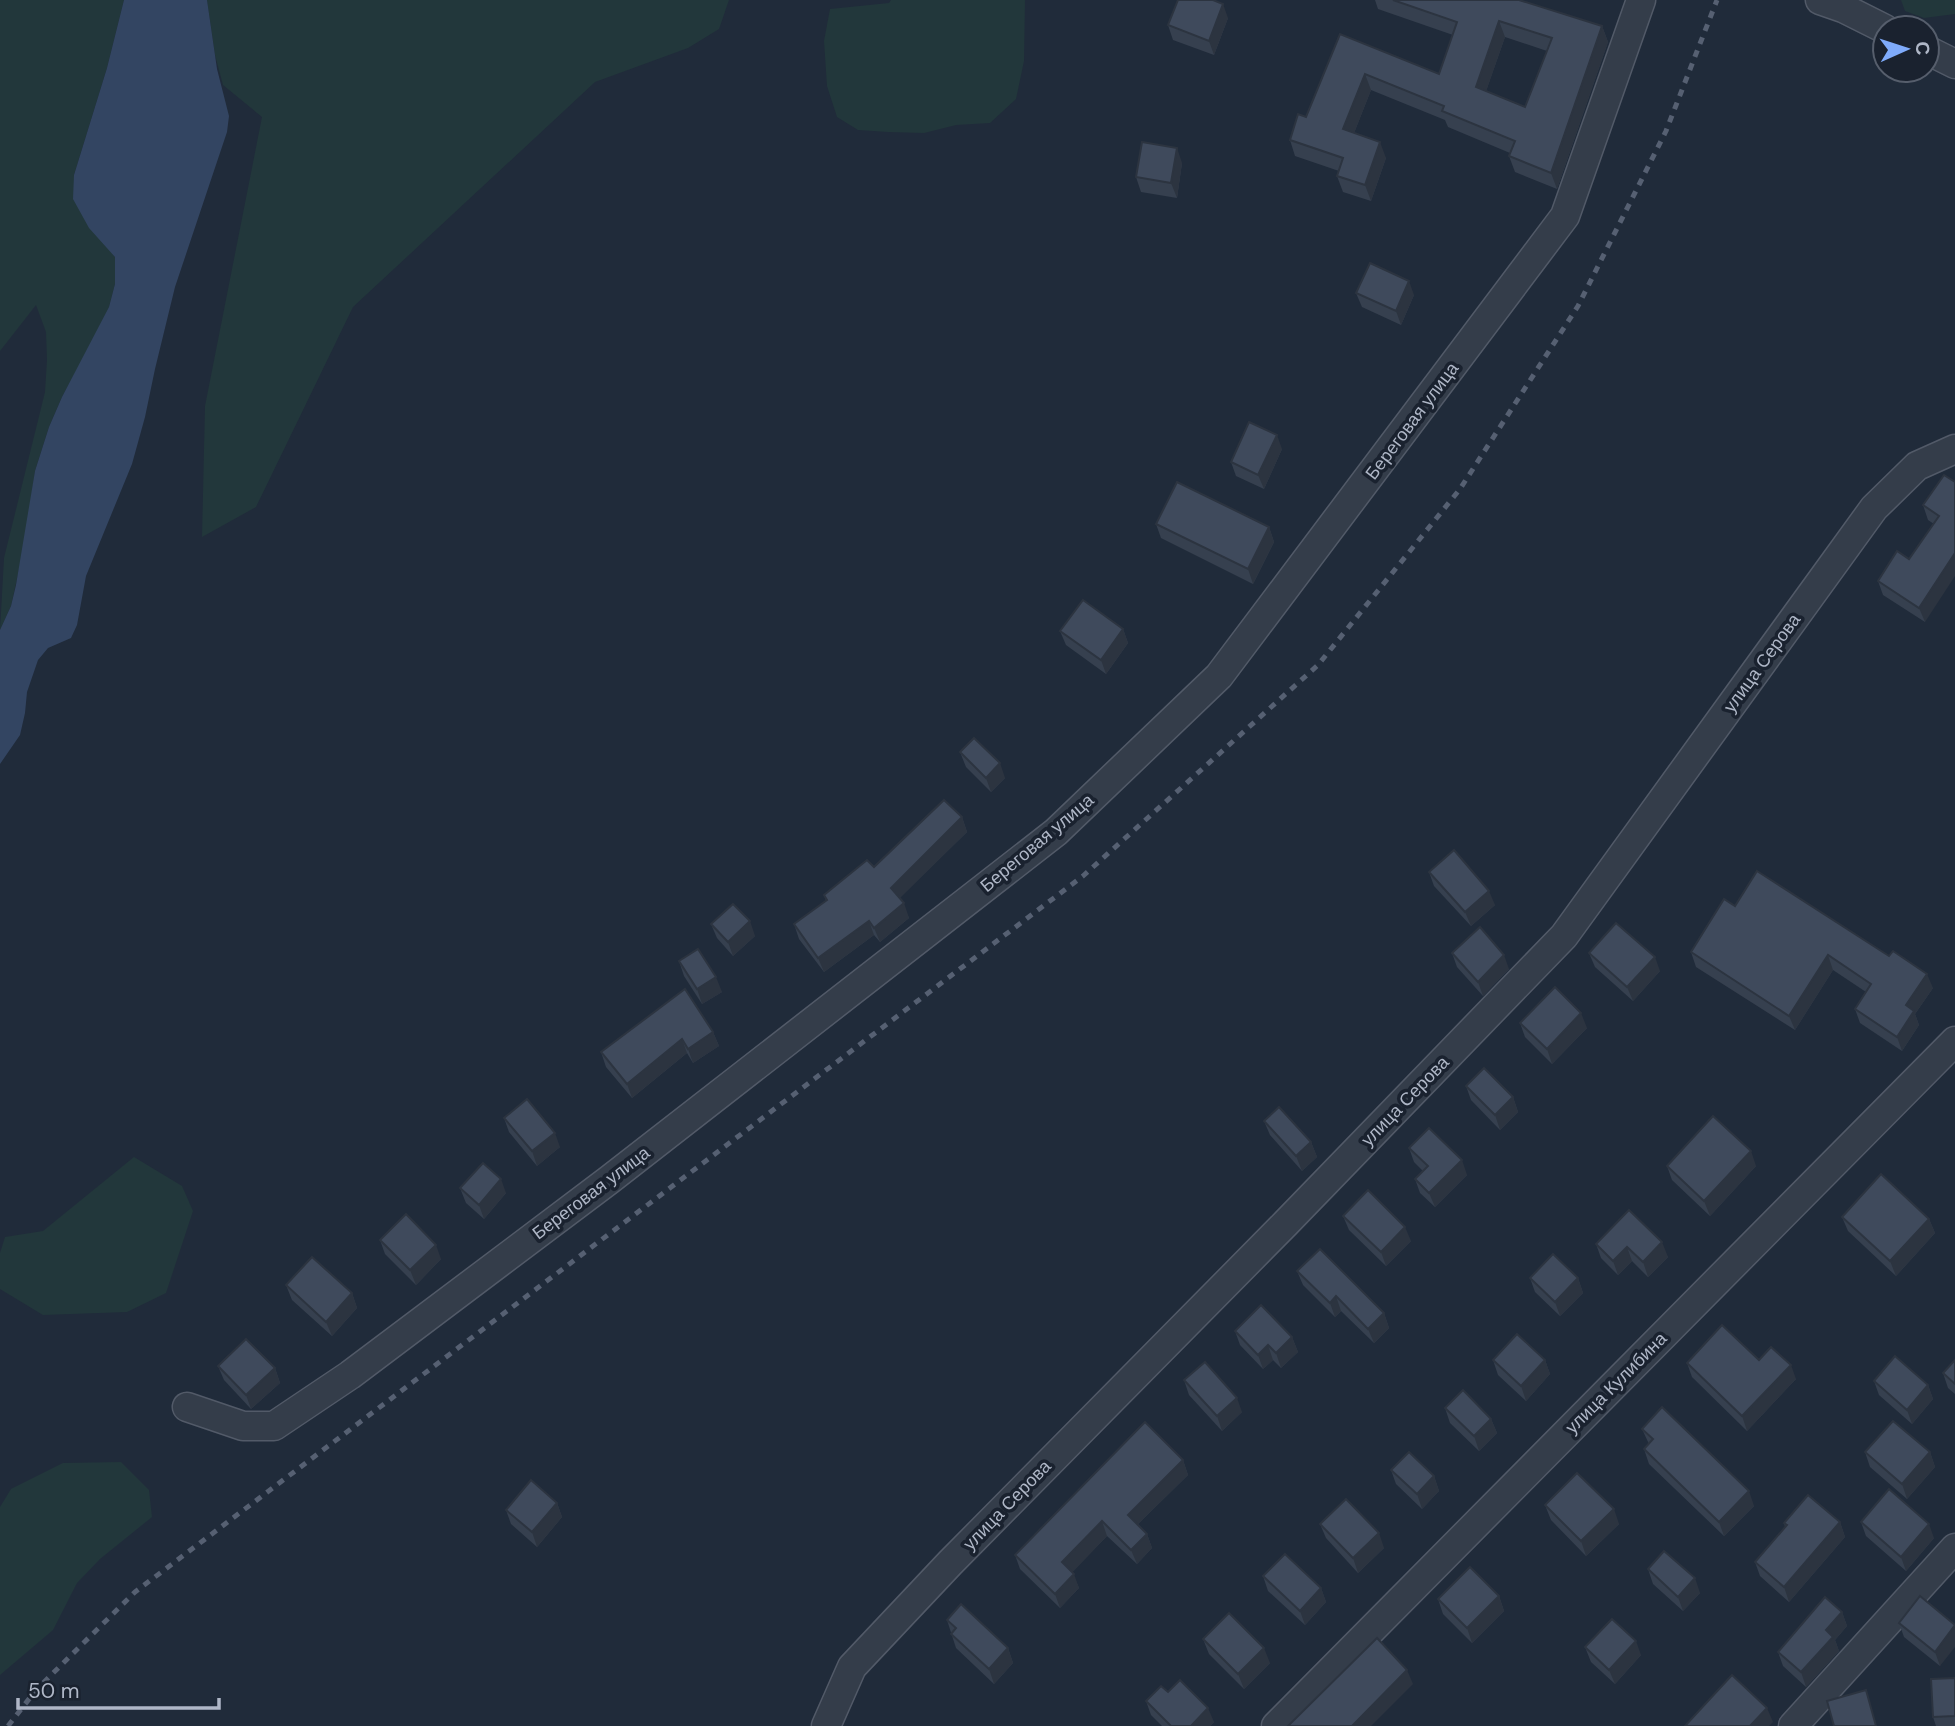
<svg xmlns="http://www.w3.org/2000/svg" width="1955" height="1726" viewBox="0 0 1955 1726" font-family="'DM Sans',sans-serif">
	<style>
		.green { fill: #22373b }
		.water { fill: #334562 }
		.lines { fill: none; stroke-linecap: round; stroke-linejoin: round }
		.minor-casing { stroke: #525a68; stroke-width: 31 }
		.minor { stroke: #343d4a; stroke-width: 28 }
		.rail { stroke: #566072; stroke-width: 5; stroke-dasharray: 7 7; stroke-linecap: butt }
		.wall { fill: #36404f; fill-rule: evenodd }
		.shaded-wall { fill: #2c3440 }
		.building { fill: #3f4a5c; stroke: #2c3440; stroke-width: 2; fill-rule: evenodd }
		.labels { text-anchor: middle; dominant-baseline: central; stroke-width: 7; stroke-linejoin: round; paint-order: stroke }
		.street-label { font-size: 18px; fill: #afb7c7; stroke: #1a222f }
	</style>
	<rect width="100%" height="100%" fill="#202b3a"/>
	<g class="green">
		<path d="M0,0H124L107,68L74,175L106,245L115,257V284L109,307L94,339L62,397L49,427L35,471L25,542L11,606L0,630L4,558L45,392L47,360L46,332L36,305L0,351Z"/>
		<path d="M207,0H729L719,29L688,48L595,82L353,307L256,507L202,537L205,406L262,117L223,85L215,55Z"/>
		<path d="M891,0H1025L1024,61L1016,99L990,123L956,125L924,133L888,132L858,130L837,117L827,86L824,41L830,9L889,3Z"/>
		<path d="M1901,0H1955V14L1924,18L1905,11Z"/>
		<path d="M134,1157L182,1186L193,1211L166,1293L127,1312L43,1315L0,1289V1253L5,1237L43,1231Z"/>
		<path d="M121,1462L149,1490L152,1517L100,1559L77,1583L53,1630L0,1675V1507L11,1489L63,1463Z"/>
	</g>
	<path class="water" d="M124,0H207L217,69L229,116L227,132L175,287L155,369L145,417L132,464L86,576L77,625L71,638L48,648L38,660L27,692L25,713L20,735L0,764V630L11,606L16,585L35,471L49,427L62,397L109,307L115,284V257L89,228L73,199L74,175L107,68Z"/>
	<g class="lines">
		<g class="minor-casing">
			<g id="minor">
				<path d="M1820,0L1843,8L1885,29"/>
				<path d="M1927,50L1955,64"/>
				<path d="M187,1407L243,1426H274L350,1375L609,1180L1056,832L1219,676L1565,216L1641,0"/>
				<path d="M826,1726L852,1667L950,1563L1286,1223L1564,936L1874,508L1917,466L1955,449"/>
				<path d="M1276,1726L1955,1041"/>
				<path d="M1793,1726L1955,1548"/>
			</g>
		</g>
		<use href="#minor" class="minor"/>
		<path class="rail" d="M8,1726L36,1690L135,1592L1083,876L1318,665L1460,489L1578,306L1666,131L1717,0"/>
	</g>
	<g class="wall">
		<path d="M1375,0H1519L1602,26L1608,42L1557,189L1515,172L1509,156L1510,153L1448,127L1445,120L1371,90L1354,133L1386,158L1371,201L1343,192L1337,176L1339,171L1295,156L1290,140L1306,117L1340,34L1439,74L1453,35L1378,9ZM1505,37L1547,51L1525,107L1486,91Z"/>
		<path d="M1228,18L1214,55L1173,40L1168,25Z"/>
		<path d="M1182,163L1177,198L1141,192L1136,177Z"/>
		<path d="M1356,293L1414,295L1401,325L1362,307Z"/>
		<path d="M1282,449L1264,489L1236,476L1231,462Z"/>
		<path d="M1944,475L1925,622L1883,595L1878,581L1909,559L1934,524L1928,520L1923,505Z"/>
		<path d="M1156,524L1269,527L1274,542L1253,584L1161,538Z"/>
		<path d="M1123,629L1128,643L1106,674L1066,645L1060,631Z"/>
		<path d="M960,752L1005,778L991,792L966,767Z"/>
		<path d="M962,817L967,832L899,898L909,918L880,942L874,935L824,972L799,939L794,924L826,901L824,895Z"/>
		<path d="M1429,872L1495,905L1471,926L1434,886Z"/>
		<path d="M1735,906L1933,988L1915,1014L1919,1025L1902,1051L1860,1023L1855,1009L1866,992L1833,970L1795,1030L1696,967L1691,952Z"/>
		<path d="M711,924L755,936L733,956L717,938Z"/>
		<path d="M1452,953L1509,969L1483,996L1457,967Z"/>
		<path d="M1589,953L1660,971L1633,1001L1595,967Z"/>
		<path d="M679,961L722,992L702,1004L684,976Z"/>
		<path d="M1520,1023L1587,1028L1552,1064L1525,1037Z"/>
		<path d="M713,1032L719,1046L693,1063L687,1053L632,1098L606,1067L601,1052Z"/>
		<path d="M1466,1086L1513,1097L1518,1112L1500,1130L1471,1100Z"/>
		<path d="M504,1118L560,1147L537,1166L509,1132Z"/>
		<path d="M1264,1121L1311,1142L1317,1157L1302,1171L1270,1135Z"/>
		<path d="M1409,1148L1467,1175L1435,1207L1420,1193L1415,1179L1423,1171L1414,1162Z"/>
		<path d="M1667,1166H1756L1710,1216L1672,1180Z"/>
		<path d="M460,1188L506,1193L484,1219L466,1203Z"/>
		<path d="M1629,1210L1668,1257L1648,1277L1632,1261L1618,1275L1601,1258L1596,1244Z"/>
		<path d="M1343,1216L1411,1241L1386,1266L1349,1230Z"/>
		<path d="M1842,1217L1929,1219L1935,1233L1896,1276L1848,1231Z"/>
		<path d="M380,1240L441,1259L416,1285L385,1254Z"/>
		<path d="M1297,1271L1384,1313L1389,1328L1374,1343L1341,1311L1335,1317L1303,1285Z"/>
		<path d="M1530,1278H1578L1583,1293L1560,1316L1535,1292Z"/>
		<path d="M286,1285L352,1293L357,1308L332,1336L292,1300Z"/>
		<path d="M1235,1331L1292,1337L1298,1352L1281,1368L1273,1360L1263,1369L1240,1345Z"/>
		<path d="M1493,1360H1545L1550,1374L1526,1401L1498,1375Z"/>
		<path d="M1759,1360L1796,1379L1747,1431L1692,1377L1687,1363Z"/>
		<path d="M1955,1360V1394L1948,1388L1943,1373Z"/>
		<path d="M218,1366L275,1368L280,1383L251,1409L224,1380Z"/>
		<path d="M1184,1380L1242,1412L1222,1431L1189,1395Z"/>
		<path d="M1874,1381L1928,1385L1933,1399L1912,1424L1879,1395Z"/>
		<path d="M1445,1408L1491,1419L1497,1433L1479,1451L1450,1423Z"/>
		<path d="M1642,1429L1754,1506L1724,1536L1649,1464L1644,1449L1649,1444Z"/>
		<path d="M1865,1452H1930L1935,1467L1907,1499L1870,1467Z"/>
		<path d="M1183,1460L1188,1475L1138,1524L1147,1534L1152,1548L1137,1564L1107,1536L1072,1572L1079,1588L1060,1608L1020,1569L1015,1555Z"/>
		<path d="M1391,1470L1434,1476L1439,1491L1422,1509L1396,1484Z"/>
		<path d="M557,1503L562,1517L537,1547L511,1524L506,1510Z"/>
		<path d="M1545,1505L1619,1524L1586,1556L1551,1520Z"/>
		<path d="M1840,1522L1845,1537L1789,1602L1760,1576L1755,1562L1785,1527L1784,1523Z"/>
		<path d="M1861,1522L1934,1538L1906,1571L1866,1536Z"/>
		<path d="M1320,1524L1384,1548L1358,1573L1326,1538Z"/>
		<path d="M1648,1569L1700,1593L1683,1611L1653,1584Z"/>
		<path d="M1263,1576L1321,1588L1326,1602L1305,1625L1268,1591Z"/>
		<path d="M1499,1596L1504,1611L1472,1643L1443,1614L1438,1599Z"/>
		<path d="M1842,1612L1847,1626L1835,1640L1839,1651L1806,1687L1783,1666L1778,1652Z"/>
		<path d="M947,1620L1008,1648L1013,1663L994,1684L956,1648Z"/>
		<path d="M1899,1623L1955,1625L1940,1666L1904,1637Z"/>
		<path d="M1203,1639L1270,1663L1244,1689L1209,1654Z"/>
		<path d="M1585,1647L1641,1655L1615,1684L1591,1662Z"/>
		<path d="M1955,1678V1726H1936L1933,1717Z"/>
		<path d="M1168,1692L1214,1722L1210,1726H1162L1151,1715L1146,1701Z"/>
	</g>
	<g class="shaded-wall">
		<path d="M1223,4L1228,18L1214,55L1209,41Z"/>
		<path d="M1499,21L1505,37L1482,103L1476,87Z"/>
		<path d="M1602,26L1608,42L1557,189L1551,173Z"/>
		<path d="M1365,74L1371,90L1349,146L1343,129Z"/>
		<path d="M1380,142L1386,158L1371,201L1365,185Z"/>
		<path d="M1177,148L1182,163L1177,198L1171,183Z"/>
		<path d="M1409,281L1414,295L1401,325L1396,311Z"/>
		<path d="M1277,435L1282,449L1264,489L1258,475Z"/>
		<path d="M1269,527L1274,542L1253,584L1248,569Z"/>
		<path d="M1955,553V576L1925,622L1919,608Z"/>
		<path d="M1123,629L1128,643L1106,674L1101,660Z"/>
		<path d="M1000,763L1005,778L991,792L986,778Z"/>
		<path d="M962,817L967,832L896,902L891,888Z"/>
		<path d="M1489,891L1495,905L1471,926L1465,912Z"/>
		<path d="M904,903L909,918L880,942L874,928Z"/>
		<path d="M750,921L755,936L733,956L728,942Z"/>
		<path d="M869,921L874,935L824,972L818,958Z"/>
		<path d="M1504,955L1509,969L1483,996L1478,982Z"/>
		<path d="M1828,955L1833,970L1795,1030L1789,1016Z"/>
		<path d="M1655,957L1660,971L1633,1001L1627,987Z"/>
		<path d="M1927,974L1933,988L1915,1014L1919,1025L1902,1051L1897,1037L1906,1005Z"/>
		<path d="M716,977L722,992L702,1004L697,989Z"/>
		<path d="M1581,1013L1587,1028L1552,1064L1547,1049Z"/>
		<path d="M713,1032L719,1046L693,1063L688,1049Z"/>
		<path d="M682,1039L687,1053L632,1098L627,1084Z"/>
		<path d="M1513,1097L1518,1112L1500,1130L1495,1115Z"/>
		<path d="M555,1133L560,1147L537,1166L532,1151Z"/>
		<path d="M1311,1142L1317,1157L1302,1171L1296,1156Z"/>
		<path d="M1751,1151L1756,1166L1710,1216L1704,1201Z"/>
		<path d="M1462,1160L1467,1175L1435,1207L1429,1193Z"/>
		<path d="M501,1179L506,1193L484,1219L479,1205Z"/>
		<path d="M1929,1219L1935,1233L1896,1276L1890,1261Z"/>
		<path d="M1405,1227L1411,1241L1386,1266L1381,1252Z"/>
		<path d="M1662,1242L1668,1257L1648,1277L1643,1262Z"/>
		<path d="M436,1245L441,1259L416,1285L410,1270Z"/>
		<path d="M1627,1247L1632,1261L1618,1275L1613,1261Z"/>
		<path d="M1578,1278L1583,1293L1560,1316L1555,1302Z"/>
		<path d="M352,1293L357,1308L332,1336L326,1322Z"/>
		<path d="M1336,1296L1341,1311L1335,1317L1330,1303Z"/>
		<path d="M1384,1313L1389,1328L1374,1343L1368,1329Z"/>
		<path d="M1292,1337L1298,1352L1281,1368L1276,1353Z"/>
		<path d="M1268,1345L1273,1360L1263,1369L1258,1355Z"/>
		<path d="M1545,1360L1550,1374L1526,1401L1521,1386Z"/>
		<path d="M1791,1365L1796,1379L1747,1431L1742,1416Z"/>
		<path d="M275,1368L280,1383L251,1409L246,1395Z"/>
		<path d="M1928,1385L1933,1399L1912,1424L1907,1410Z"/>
		<path d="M1237,1398L1242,1412L1222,1431L1217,1416Z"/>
		<path d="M1491,1419L1497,1433L1479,1451L1474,1436Z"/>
		<path d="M1930,1452L1935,1467L1907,1499L1902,1484Z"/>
		<path d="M1183,1460L1188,1475L1133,1529L1128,1515Z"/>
		<path d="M1434,1476L1439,1491L1422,1509L1417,1494Z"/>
		<path d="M1749,1491L1754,1506L1724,1536L1719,1522Z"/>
		<path d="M557,1503L562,1517L537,1547L532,1532Z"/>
		<path d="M1614,1509L1619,1524L1586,1556L1581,1541Z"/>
		<path d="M1102,1521L1107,1536L1068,1577L1062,1562Z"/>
		<path d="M1840,1522L1845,1537L1789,1602L1784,1587Z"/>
		<path d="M1929,1524L1934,1538L1906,1571L1901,1557Z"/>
		<path d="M1379,1533L1384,1548L1358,1573L1353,1558Z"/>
		<path d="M1147,1534L1152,1548L1137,1564L1131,1550Z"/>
		<path d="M1074,1574L1079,1588L1060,1608L1055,1594Z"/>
		<path d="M1695,1578L1700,1593L1683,1611L1678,1597Z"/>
		<path d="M1321,1588L1326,1602L1305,1625L1300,1611Z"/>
		<path d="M1499,1596L1504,1611L1472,1643L1467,1628Z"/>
		<path d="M1842,1612L1847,1626L1835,1640L1839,1651L1806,1687L1801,1672L1826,1630Z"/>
		<path d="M1955,1626V1647L1940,1666L1935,1652Z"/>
		<path d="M1636,1641L1641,1655L1615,1684L1609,1670Z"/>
		<path d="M1008,1648L1013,1663L994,1684L989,1669Z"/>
		<path d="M1264,1648L1270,1663L1244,1689L1238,1674Z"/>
		<path d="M1407,1670L1413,1684L1371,1726H1352Z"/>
		<path d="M1208,1708L1214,1722L1210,1726H1191Z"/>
		<path d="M1767,1708L1773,1722L1769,1726H1750Z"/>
	</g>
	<g class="building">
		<path d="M1178,0H1213L1223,4L1209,41L1168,25Z"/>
		<path d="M1393,0H1519L1602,26L1551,173L1509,156L1515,141L1442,111L1444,106L1365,74L1343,129L1380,142L1365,185L1337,176L1343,158L1290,140L1298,114L1306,117L1340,34L1439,74L1457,22ZM1499,21L1552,38L1525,107L1476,87Z"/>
		<path d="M1142,142L1177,148L1171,183L1136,177Z"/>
		<path d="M1370,263L1409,281L1396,311L1356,293Z"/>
		<path d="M1249,422L1277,435L1258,475L1231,462Z"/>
		<path d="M1944,475L1955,482V553L1919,608L1878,581L1897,551L1909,559L1939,516L1923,505Z"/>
		<path d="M1177,482L1269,527L1248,569L1156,524Z"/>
		<path d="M1083,600L1123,629L1101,660L1060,631Z"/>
		<path d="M974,738L1000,763L986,778L960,752Z"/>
		<path d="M944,800L962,817L891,888L904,903L874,928L869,921L818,958L794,924L827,900L824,895L867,860L874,867Z"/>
		<path d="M1454,850L1489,891L1465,912L1429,872Z"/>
		<path d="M1757,871L1889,956L1893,951L1927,974L1906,1005L1914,1011L1897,1037L1855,1009L1871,984L1828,955L1789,1016L1691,952L1724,899L1735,906Z"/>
		<path d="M733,904L750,921L728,942L711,924Z"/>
		<path d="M1616,923L1655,957L1627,987L1589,953Z"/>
		<path d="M1480,927L1504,955L1478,982L1452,953Z"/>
		<path d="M698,949L716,977L697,989L679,961Z"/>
		<path d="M1555,987L1581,1013L1547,1049L1520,1023Z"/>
		<path d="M685,989L713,1032L688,1049L682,1039L627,1084L601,1052Z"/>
		<path d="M1484,1068L1513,1097L1495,1115L1466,1086Z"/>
		<path d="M527,1099L555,1133L532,1151L504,1118Z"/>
		<path d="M1279,1107L1311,1142L1296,1156L1264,1121Z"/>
		<path d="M1713,1116L1751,1151L1704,1201L1667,1166Z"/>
		<path d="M1429,1128L1462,1160L1429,1193L1415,1179L1428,1166L1409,1148Z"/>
		<path d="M483,1163L501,1179L479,1205L460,1188Z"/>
		<path d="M1881,1174L1929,1219L1890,1261L1842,1217Z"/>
		<path d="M1368,1190L1405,1227L1381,1252L1343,1216Z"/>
		<path d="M1629,1210L1662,1242L1643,1262L1627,1247L1613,1261L1596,1244Z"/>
		<path d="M406,1214L436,1245L410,1270L380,1240Z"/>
		<path d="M1320,1249L1384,1313L1368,1329L1336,1296L1330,1303L1297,1271Z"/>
		<path d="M1553,1254L1578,1278L1555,1302L1530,1278Z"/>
		<path d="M312,1257L352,1293L326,1322L286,1285Z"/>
		<path d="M1261,1305L1292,1337L1276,1353L1268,1345L1258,1355L1235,1331Z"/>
		<path d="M1722,1325L1759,1360L1771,1347L1791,1365L1742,1416L1687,1363Z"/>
		<path d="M1517,1334L1545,1360L1521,1386L1493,1360Z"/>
		<path d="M246,1339L275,1368L246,1395L218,1366Z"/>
		<path d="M1895,1356L1928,1385L1907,1410L1874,1381Z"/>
		<path d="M1955,1360V1384L1943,1373Z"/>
		<path d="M1205,1362L1237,1398L1217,1416L1184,1380Z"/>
		<path d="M1463,1390L1491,1419L1474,1436L1445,1408Z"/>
		<path d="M1662,1407L1749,1491L1719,1522L1644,1449L1653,1439L1642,1429Z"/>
		<path d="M1893,1421L1930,1452L1902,1484L1865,1452Z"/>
		<path d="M1145,1422L1183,1460L1128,1515L1147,1534L1131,1550L1102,1521L1062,1562L1074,1574L1055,1594L1015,1555Z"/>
		<path d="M1409,1452L1434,1476L1417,1494L1391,1470Z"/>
		<path d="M1577,1473L1614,1509L1581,1541L1545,1505Z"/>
		<path d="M531,1480L557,1503L532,1532L506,1510Z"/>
		<path d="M1889,1489L1929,1524L1901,1557L1861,1522Z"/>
		<path d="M1808,1495L1840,1522L1784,1587L1755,1562L1787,1525L1784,1523Z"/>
		<path d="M1346,1499L1379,1533L1353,1558L1320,1524Z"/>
		<path d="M1664,1551L1695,1578L1678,1597L1648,1569Z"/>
		<path d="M1285,1554L1321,1588L1300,1611L1263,1576Z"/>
		<path d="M1470,1567L1499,1596L1467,1628L1438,1599Z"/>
		<path d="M1920,1596L1955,1625L1935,1652L1899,1623Z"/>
		<path d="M1825,1597L1842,1612L1826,1630L1833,1637L1801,1672L1778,1652Z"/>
		<path d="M961,1604L1008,1648L989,1669L951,1634L956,1628L947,1620Z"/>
		<path d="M1229,1613L1264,1648L1238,1674L1203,1639Z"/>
		<path d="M1612,1619L1636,1641L1609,1670L1585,1647Z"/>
		<path d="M1377,1638L1407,1670L1352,1726H1288Z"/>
		<path d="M1732,1675L1767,1708L1750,1726H1685Z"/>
		<path d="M1955,1678V1716L1933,1717L1931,1679Z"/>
		<path d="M1180,1680L1208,1708L1191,1726H1171L1146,1701L1161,1686L1168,1692Z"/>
		<path d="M1866,1690L1876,1726H1834L1827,1701Z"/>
	</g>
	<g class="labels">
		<g class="street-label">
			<text transform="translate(1412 421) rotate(-53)">Береговая улица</text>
			<text transform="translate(1762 663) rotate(-54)">улица Серова</text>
			<text transform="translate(1037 843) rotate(-40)">Береговая улица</text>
			<text transform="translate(1405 1101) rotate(-46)">улица Серова</text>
			<text transform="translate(591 1193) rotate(-37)">Береговая улица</text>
			<text transform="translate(1616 1383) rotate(-45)">улица Кулибина</text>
			<text transform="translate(1007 1505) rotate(-46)">улица Серова</text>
		</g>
	</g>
	<g transform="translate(1906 49) rotate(87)"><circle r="33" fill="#1a222f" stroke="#565e6c" stroke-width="2"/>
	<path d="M0-5L12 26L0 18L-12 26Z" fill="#7fabfb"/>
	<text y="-10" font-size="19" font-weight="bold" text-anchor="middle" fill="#afb7c7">С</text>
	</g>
	<path d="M18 1698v10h201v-10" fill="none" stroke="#afb7c7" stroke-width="3.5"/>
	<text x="28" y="1698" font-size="21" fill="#afb7c7" stroke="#1a222f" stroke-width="5" paint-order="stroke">50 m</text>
</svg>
